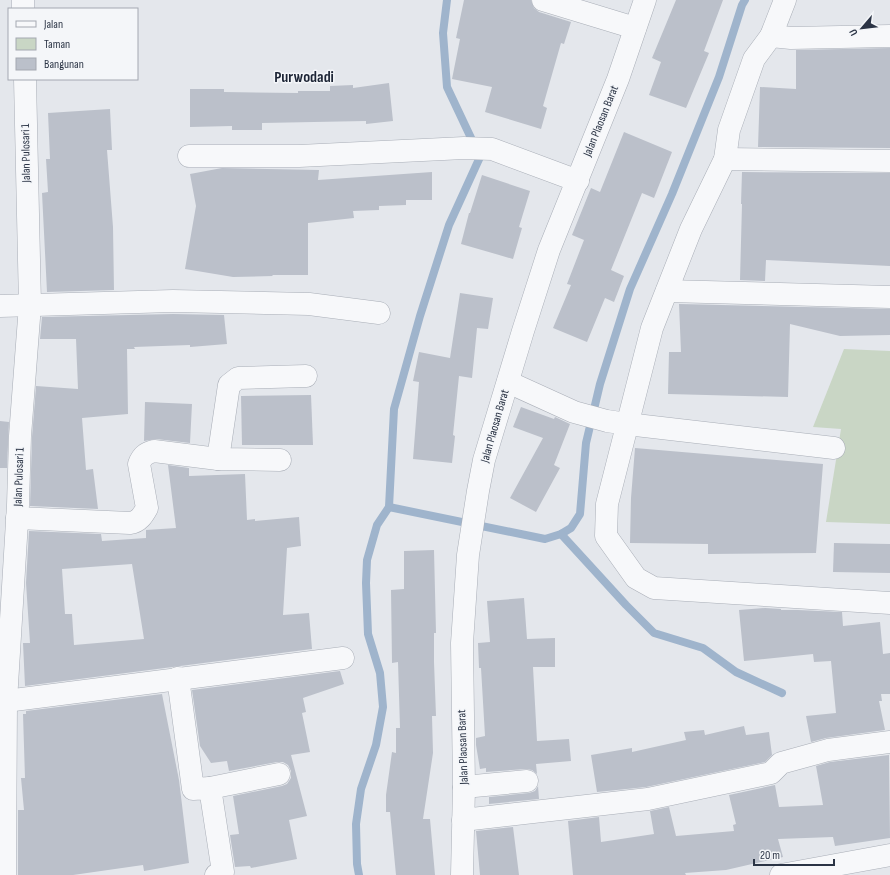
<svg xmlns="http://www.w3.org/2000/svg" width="890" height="875" viewBox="0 0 890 875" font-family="'Sofia Sans Condensed',sans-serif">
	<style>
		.green { fill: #c9d6c5 }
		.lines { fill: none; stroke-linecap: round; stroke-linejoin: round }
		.stream { stroke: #9fb4cc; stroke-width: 8 }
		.building { fill: #bbc0ca; fill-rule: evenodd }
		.minor-casing { stroke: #a9aeb7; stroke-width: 23 }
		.tertiary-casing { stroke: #a9aeb7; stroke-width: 23 }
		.minor { stroke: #f7f8fa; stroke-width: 22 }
		.tertiary { stroke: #f7f8fa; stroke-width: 22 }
		.labels { text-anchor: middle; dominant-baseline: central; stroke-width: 3; stroke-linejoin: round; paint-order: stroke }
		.street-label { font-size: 12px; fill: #2b3445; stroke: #f4f6f9 }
		.district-label { font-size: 16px; font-weight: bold; fill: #1d2536; stroke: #f4f6f9 }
	</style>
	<rect width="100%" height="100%" fill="#e4e7ec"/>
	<path class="green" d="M844,349L890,351V524L826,522L841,429L813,427Z"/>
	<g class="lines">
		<g class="stream">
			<path d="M389,507L545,539L561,534L571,528L580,514L586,443L600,384L630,289L672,194L719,77L742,5L745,0"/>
			<path d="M561,534L626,605L654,633L703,648L736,672L782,693"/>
			<path d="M359,875L357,864L356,824L361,789L376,745L383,707L380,673L368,634L366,583L367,560L377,525L389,507L394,409L420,316L449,225L480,157L447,87L443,33L447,0"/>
		</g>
	</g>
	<g class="building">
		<path d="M464,0H531L534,8L539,12L571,22L564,44L561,43L543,106L547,108L541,129L485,112L492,87L452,79L460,39L456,38Z"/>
		<path d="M676,0H723L704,51L709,53L686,108L649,95L661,62L652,58Z"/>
		<path d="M890,48V148L758,147L760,87L796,89V50Z"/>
		<path d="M389,83L393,121L366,124V121L262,123V130H232V126L190,127V89H224V92L298,93V91H330V86L353,85V88Z"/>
		<path d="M110,109L112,150H107L113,227L114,290L47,292L42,193L48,192L46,159H50L48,113Z"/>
		<path d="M624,132L672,152L654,198L642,193L611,270L624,276L614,302L605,298L587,342L553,328L571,285L567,284L584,240L572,235L591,188L600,192Z"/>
		<path d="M222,168L319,170L318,180L432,172V200H406V205L379,206V210L353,211L354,218L308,223V275H272L273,276L233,277L185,269L196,206L190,174Z"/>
		<path d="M742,172L890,173V266L766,260L765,281L740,280L742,204H741Z"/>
		<path d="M482,175L530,191L519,227L522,228L513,259L461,244L469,213H470Z"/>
		<path d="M460,293L493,298L488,329L477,328L472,378L459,376L453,435L455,436L452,463L413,459L419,382L413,381L419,352L450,358Z"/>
		<path d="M679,304L890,309V335L840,336L790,324L788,397L668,394L669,352H681Z"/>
		<path d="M173,314L224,315L227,344L190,347V345L134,347L135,349H127L128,414L82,418L86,470L93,469L98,509L30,506L32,437L36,386L78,389L76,339H40L42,317Z"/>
		<path d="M311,395L313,445H242L241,396Z"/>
		<path d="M145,402L192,404L190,443L156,439L144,441Z"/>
		<path d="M521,407L554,419L555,417L570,424L554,465L560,468L536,512L510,498L543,438L513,427Z"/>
		<path d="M0,421L9,422L7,468H0Z"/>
		<path d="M635,448L823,464L816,553L708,554V544L630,543L631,498Z"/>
		<path d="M168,465L189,468V476L245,474L247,520L255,519V521L299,517L301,546L287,548L283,615L309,613L312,649L25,686L23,643H30L26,583L29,531L101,534L102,541L146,538V530L176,528ZM132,564L144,639L74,645L72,614H65L62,569Z"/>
		<path d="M834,543L890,544V573L833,572Z"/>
		<path d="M434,550L436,633H434V662L436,716H432L433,753L423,819H430L435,875H396L390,812H386V795L392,752L396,753V728H400L398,662L392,663L391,590L404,589V551Z"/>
		<path d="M524,598L527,639L555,638V667H533L537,741L569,739L571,761L536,764L537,774L532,770L526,769L486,772V768L480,769L476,745V738L485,736L481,668H479L478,643L490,642L487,601Z"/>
		<path d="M765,608L781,609V610H798L842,612L843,626L880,622L883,654L890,653V694H881L882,701H879L885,730L826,738L811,742L806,716L836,713L831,661L814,662L813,654L744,661L739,610Z"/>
		<path d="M340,671L344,684L303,698L306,712L302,713L310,752L291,755L307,816L289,820L297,859L251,868L250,866L235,867L230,835L239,834L233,796L282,786L287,784L291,778V771L288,765L283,762H277L229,771L227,761L211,763L200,746L192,690Z"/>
		<path d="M162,694L179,780L189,863L144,871L143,865L73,875H18V810H24L21,778H25L23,714H26V711Z"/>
		<path d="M744,726L746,735L769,732L772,755L765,762L646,787L597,792L591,755L632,748V752L686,740L684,732L704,730L705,735Z"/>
		<path d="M889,755L890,838L835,846L833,837L778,839L783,857L726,870L685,873L686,875H573L568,821L599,817L601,842L654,834L650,811L669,807L676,836L734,831L733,825L736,824L729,795L775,785L779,807L823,805L816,766L830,762Z"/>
		<path d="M538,786L539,799L489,804V797L529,793L535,791Z"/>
		<path d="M513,827L519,875H480L476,831Z"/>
	</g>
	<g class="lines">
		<g class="minor-casing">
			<g id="minor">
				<path d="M23,0V9"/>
				<path d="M543,0L635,28"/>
				<path d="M785,0L771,36L754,59L729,130L725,159L691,229L652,328L607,504L606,536L636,578L654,588L890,603"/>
				<path d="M771,36L791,38L890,36"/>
				<path d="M189,156H299L464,148L492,149L578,181"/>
				<path d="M725,159L890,161"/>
				<path d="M667,291L890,297"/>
				<path d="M0,306L173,301L309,304L379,313"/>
				<path d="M508,382L574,412L607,421L627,424L834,448"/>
				<path d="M218,459L229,385L238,378L306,376"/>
				<path d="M17,518L130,523C139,522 143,515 147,508L139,464C142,456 146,453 154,451L218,459L280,460"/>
				<path d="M178,678L193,789L210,788L223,872L216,875"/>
				<path d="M6,701L343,658"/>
				<path d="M464,787L527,781"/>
				<path d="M210,788L279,774"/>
				<path d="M463,820L648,799L771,773L781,763L828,750L890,742"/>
				<path d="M5,875L6,701L18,505L20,436L30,305L25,79"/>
				<path d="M781,875L890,855"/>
			</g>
		</g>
		<g class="tertiary-casing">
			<path id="tertiary" d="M462,875L464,787L462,643L468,555L478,491L484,460L523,331L549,250L618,79L645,0"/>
		</g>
		<use href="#minor" class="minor"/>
		<use href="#tertiary" class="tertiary"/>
	</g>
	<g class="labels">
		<g class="street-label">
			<text transform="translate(601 121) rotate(-68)">Jalan Plaosan Barat</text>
			<text transform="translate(26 153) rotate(-91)">Jalan Pulosari 1</text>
			<text transform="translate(495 426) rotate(-74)">Jalan Plaosan Barat</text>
			<text transform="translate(19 477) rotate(-88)">Jalan Pulosari 1</text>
			<text transform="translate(463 747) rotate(-92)">Jalan Plaosan Barat</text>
		</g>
		<g class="district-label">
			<text x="304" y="77">Purwodadi</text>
		</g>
	</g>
	<rect x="8" y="8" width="130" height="72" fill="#f4f6f9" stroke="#a4a8b1"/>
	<rect x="16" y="21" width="20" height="6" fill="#f7f8fa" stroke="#a4a8b1"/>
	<text x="44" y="28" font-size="12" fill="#2b3445">Jalan</text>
	<rect x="16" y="38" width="20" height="12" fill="#c9d6c5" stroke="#a4a8b1"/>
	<text x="44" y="48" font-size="12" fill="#2b3445">Taman</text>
	<rect x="16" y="58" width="20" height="12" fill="#bbc0ca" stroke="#a4a8b1"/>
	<text x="44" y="68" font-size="12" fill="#2b3445">Bangunan</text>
	<g transform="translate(862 28) rotate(242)" stroke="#f4f6f9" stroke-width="3" paint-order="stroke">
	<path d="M0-3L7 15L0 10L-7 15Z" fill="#2b3445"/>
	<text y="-6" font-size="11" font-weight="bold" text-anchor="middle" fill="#2b3445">U</text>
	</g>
	<path d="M754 859v6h80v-6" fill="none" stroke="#2b3445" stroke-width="2"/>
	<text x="760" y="859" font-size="12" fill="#2b3445" stroke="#f4f6f9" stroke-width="3" paint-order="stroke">20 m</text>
</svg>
